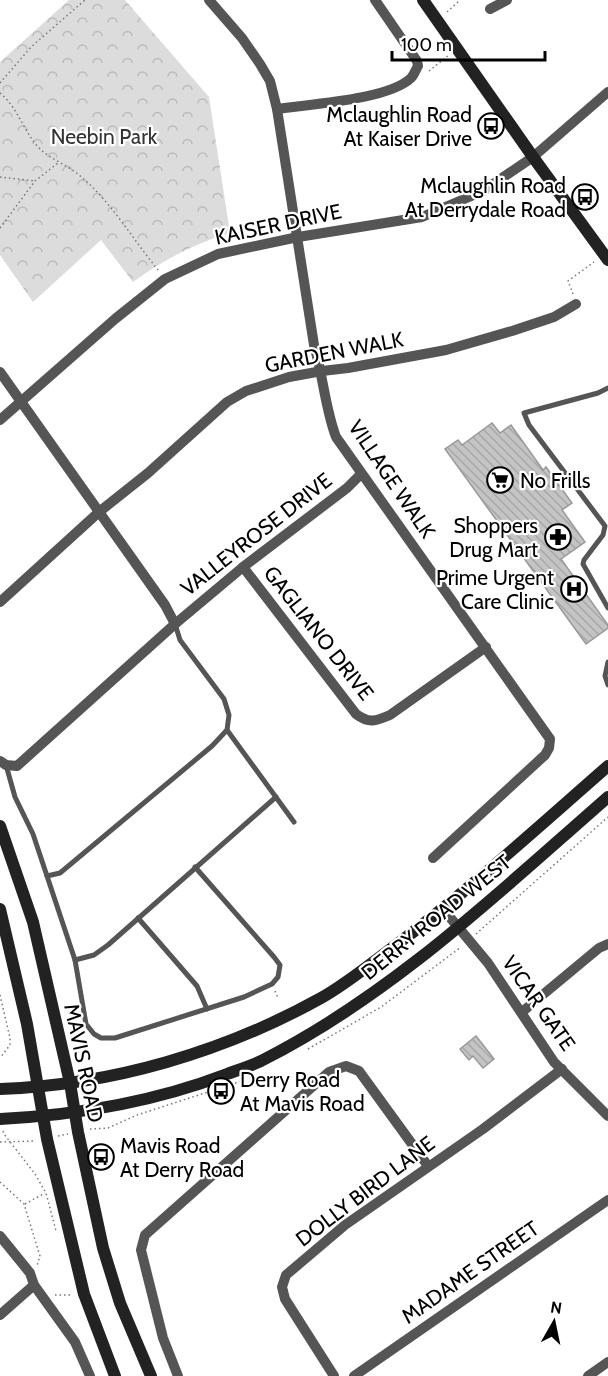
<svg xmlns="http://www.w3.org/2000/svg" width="608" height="1376" viewBox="0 0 608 1376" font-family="Cabin,sans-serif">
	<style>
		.park { fill: url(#park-crowns) }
		.building { fill: url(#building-back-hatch); stroke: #999; stroke-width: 1.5 }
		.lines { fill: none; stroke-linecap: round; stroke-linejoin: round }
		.path { stroke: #777; stroke-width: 1.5; stroke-dasharray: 1.5 3; stroke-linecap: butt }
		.lane { stroke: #555; stroke-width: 5 }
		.street { stroke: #555; stroke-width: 10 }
		.secondary { stroke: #222; stroke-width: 12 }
		.labels { text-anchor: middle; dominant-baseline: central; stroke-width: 4.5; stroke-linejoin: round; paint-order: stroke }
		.poi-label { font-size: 21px; fill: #000; stroke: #fff; text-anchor: end }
		.park-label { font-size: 21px; fill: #333; stroke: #fff }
		.street-label { font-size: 21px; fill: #000; stroke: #fff }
	</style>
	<defs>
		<pattern id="park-crowns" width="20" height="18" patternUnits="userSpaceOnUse" patternTransform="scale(1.5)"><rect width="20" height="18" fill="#dcdcdc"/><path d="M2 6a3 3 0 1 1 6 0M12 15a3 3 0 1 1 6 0" fill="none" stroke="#bbb"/></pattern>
		<pattern id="building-back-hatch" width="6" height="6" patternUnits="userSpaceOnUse" patternTransform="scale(1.5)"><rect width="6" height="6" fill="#c4c4c4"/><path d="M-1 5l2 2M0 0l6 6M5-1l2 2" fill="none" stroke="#a7a7a7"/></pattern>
	</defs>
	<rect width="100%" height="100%" fill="#fff"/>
	<path class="park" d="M69,0H125L209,97L230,233C194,244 163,260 133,282L101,240L33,302L0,255V62Z"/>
	<g class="building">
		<path d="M492,423L500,433L511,425L543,470L546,467L572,503L562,510L585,542L561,559L608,625V628L586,644L445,449L458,440L462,445Z"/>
		<path d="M476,1036L494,1059L483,1068L473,1056L469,1060L460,1049Z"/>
	</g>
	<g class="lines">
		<g class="path">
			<path d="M447,12L460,0"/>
			<path d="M429,71L449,55"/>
			<path d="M0,83L31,47L85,0"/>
			<path d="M0,93C17,107 23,129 37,146C49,159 66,164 79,175C111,201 133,240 159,271"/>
			<path d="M0,177L35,181"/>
			<path d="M0,228L35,181L58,163"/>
			<path d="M573,294L568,281L594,262"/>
			<path d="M476,934L608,817"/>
			<path d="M275,991L278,998"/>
			<path d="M0,995L10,1038V1045L0,1058"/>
			<path d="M308,1049L381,1007L461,947"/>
			<path d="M90,1129L108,1128L137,1115L245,1080"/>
			<path d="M3,1131L4,1134L35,1174L46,1193L56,1231"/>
			<path d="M58,1136L68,1134"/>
			<path d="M0,1142L36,1141"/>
			<path d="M0,1182L24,1204L40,1256L37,1266"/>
			<path d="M25,1204L45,1193"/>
			<path d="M55,1295H72"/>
		</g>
		<g class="lane">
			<path d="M608,388L598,393L524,413L529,425L605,526L603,535L584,560L583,564L608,608"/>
			<path d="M608,662L605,676L608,685"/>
			<path d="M227,730L294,822"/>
			<path d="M6,765L15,797L33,834L75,960L86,1024L94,1034L101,1038H115L244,997L272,984L278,977L280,965L274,957L195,867"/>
			<path d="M47,876L60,873L212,746L227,730L229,715L224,699L180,640L175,624"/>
			<path d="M138,918L197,986L207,1009"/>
			<path d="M75,960L94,955L108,945L276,797"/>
		</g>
		<g class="street">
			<path d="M209,0L242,38L260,64L270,81L277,109L314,345C323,375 325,408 336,437L550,739L549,748L545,755L433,858"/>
			<path d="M490,9L507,0"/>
			<path d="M277,109C310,104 388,100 411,78C414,75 416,69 418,66L417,61L375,0"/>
			<path d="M0,372L165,605L175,624"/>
			<path d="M0,420L115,319L165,279L218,254L298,237L422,217L483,191L533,157L608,92"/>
			<path d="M243,567L356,714C369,724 376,721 390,715L486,647"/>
			<path d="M0,602L99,512L148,473L227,402L246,391L289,377L322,371L348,368L446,350L512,331L554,317L576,304"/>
			<path d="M0,761L6,765L17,766L175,624L243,567L347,488L361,474"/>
			<path d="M443,909L488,963L554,1062L608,1116"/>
			<path d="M522,1012L599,948L608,944"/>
			<path d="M0,1236L30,1273L34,1285L75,1342L90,1376"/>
			<path d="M0,1315L34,1285"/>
			<path d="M178,1376L163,1338L141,1250L145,1235L329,1072L346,1066L359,1071L428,1166"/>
			<path d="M334,1376L285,1299L282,1287L286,1275L345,1225L483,1129L562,1069"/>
			<path d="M354,1376L608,1200"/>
			<path d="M588,1376L608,1362"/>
		</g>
		<g class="secondary">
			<path d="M423,0L533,157L608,260"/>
			<path d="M0,826L33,922L70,1083L78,1132L103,1248L120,1303L151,1376"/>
			<path d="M0,909L27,1024L47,1139L84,1294L115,1376"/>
			<path d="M0,1089C112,1085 224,1052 321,998C346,984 369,965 392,948C467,892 537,828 608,766"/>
			<path d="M0,1119C78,1115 154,1102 227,1074C238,1070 250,1066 261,1061C392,995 498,893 608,797"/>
		</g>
	</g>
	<defs>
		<g id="bus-ring" transform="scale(1.35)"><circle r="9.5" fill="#fff" stroke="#000" stroke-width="1.5"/><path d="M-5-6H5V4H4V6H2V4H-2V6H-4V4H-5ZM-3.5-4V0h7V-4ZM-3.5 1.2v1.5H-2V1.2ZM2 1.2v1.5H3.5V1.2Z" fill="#000"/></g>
		<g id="supermarket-ring" transform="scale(1.35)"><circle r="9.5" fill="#fff" stroke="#000" stroke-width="1.5"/><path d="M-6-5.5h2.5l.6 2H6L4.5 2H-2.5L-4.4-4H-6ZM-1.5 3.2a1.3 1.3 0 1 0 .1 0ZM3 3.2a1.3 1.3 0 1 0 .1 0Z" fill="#000"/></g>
		<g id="pharmacy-ring" transform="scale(1.35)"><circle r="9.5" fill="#fff" stroke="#000" stroke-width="1.5"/><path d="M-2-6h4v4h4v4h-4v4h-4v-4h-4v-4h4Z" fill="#000"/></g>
		<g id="hospital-ring" transform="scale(1.35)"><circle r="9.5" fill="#fff" stroke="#000" stroke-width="1.5"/><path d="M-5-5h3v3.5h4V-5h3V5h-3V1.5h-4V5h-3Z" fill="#000"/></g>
	</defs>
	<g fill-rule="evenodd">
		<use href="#bus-ring" x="491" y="126"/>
		<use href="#bus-ring" x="585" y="197"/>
		<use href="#supermarket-ring" x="500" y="480"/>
		<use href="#pharmacy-ring" x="558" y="537"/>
		<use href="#hospital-ring" x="574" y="589"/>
		<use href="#bus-ring" x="221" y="1091"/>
		<use href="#bus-ring" x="101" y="1157"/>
	</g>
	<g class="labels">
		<g class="poi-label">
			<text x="472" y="114">Mclaughlin Road<tspan x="472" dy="24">At Kaiser Drive</tspan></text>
			<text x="566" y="185">Mclaughlin Road<tspan x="566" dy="24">At Derrydale Road</tspan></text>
			<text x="520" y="480" text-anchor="start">No Frills</text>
			<text x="538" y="525">Shoppers<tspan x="538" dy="24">Drug Mart</tspan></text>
			<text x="554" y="577">Prime Urgent<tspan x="554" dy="24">Care Clinic</tspan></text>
			<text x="240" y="1079" text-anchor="start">Derry Road<tspan x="240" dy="24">At Mavis Road</tspan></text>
			<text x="120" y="1145" text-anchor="start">Mavis Road<tspan x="120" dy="24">At Derry Road</tspan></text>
		</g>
		<g class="park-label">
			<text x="104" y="136">Neebin Park</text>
		</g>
		<g class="street-label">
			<text transform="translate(278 224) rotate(-12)">KAISER DRIVE</text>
			<text transform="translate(334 352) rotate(-11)">GARDEN WALK</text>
			<text transform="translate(392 479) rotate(56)">VILLAGE WALK</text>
			<text transform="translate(256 534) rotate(-38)">VALLEYROSE DRIVE</text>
			<text transform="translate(319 633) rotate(52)">GAGLIANO DRIVE</text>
			<text transform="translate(436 917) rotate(-39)">DERRY ROAD WEST</text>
			<text transform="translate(539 1003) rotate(55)">VICAR GATE</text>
			<text transform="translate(84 1063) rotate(78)">MAVIS ROAD</text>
			<text transform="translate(365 1191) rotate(-37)">DOLLY BIRD LANE</text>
			<text transform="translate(470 1272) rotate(-35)">MADAME STREET</text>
		</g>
	</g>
	<g transform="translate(554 1322) rotate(9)" stroke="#ffffff" stroke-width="4.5" paint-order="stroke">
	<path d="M0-4.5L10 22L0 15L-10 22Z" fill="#000000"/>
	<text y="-9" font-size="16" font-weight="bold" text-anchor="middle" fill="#000000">N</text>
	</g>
	<path d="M392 51v9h153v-9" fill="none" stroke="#000000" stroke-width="3"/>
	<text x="401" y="51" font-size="18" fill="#000000" stroke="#ffffff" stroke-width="4.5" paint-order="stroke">100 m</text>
</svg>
